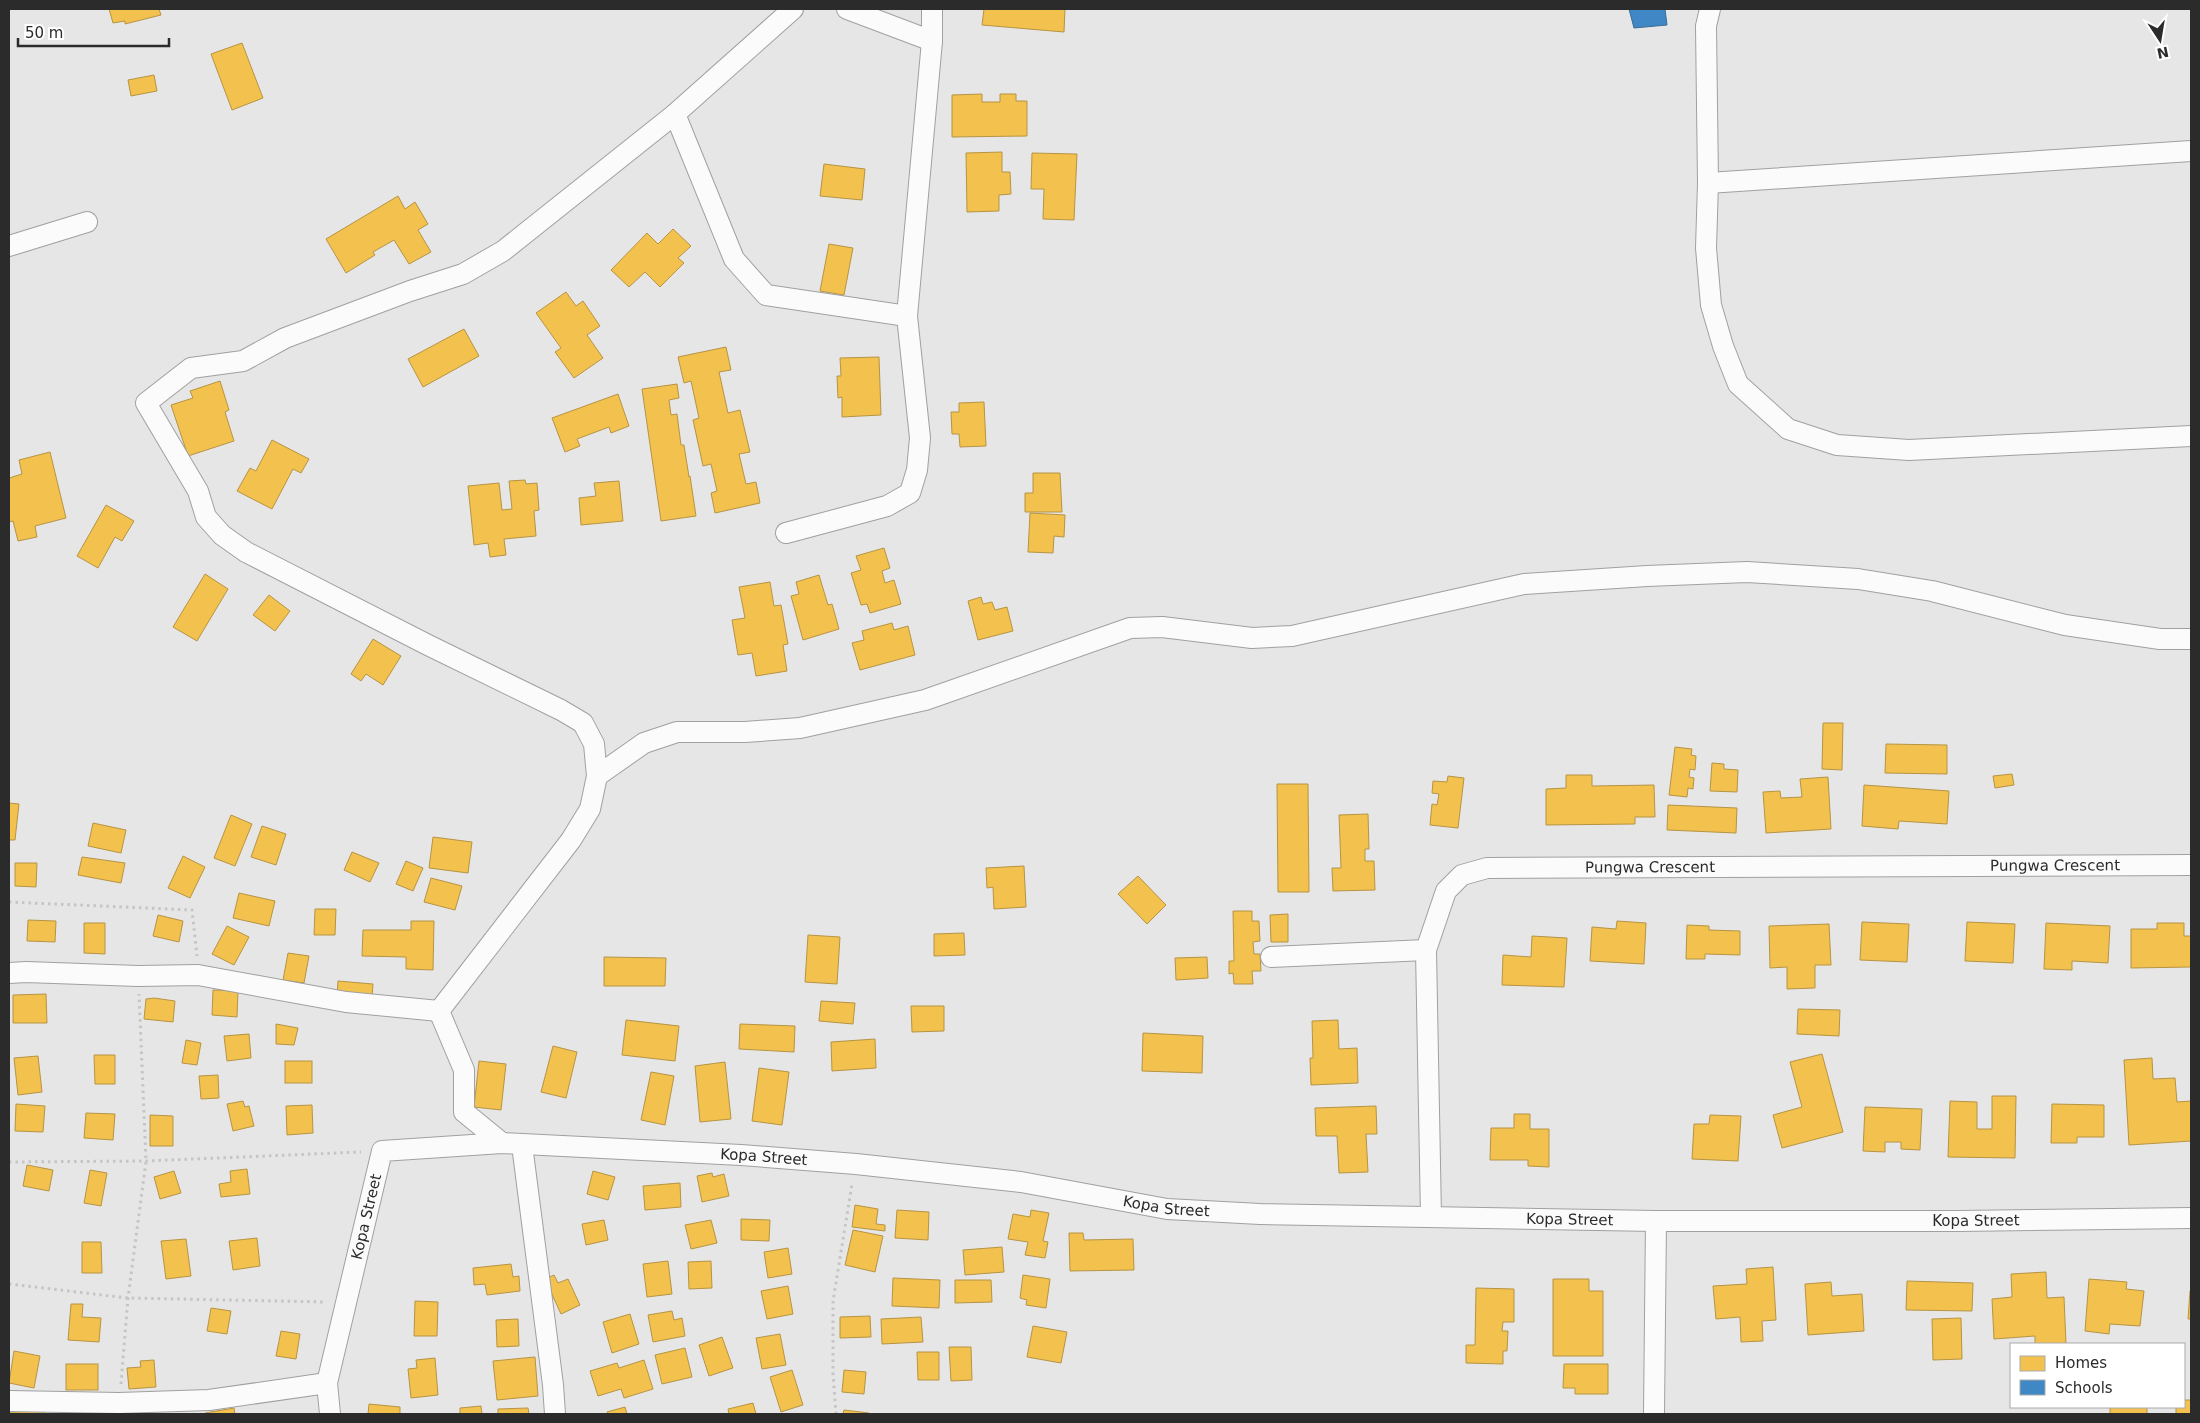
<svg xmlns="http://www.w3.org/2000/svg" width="2200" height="1423" viewBox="0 0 2200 1423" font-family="'DejaVu Sans',sans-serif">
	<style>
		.homes { fill: #f2c14e; stroke: #b69444 }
		.schools { fill: #3f88c5; stroke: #396c97 }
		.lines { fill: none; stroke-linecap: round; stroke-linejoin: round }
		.minor-casing { stroke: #a1a0a1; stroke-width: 22 }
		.path { stroke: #c5c5c5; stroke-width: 3; stroke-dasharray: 2.5 4; stroke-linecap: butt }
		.minor { stroke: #fbfbfb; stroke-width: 20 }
		.labels { text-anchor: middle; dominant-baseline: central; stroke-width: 5; stroke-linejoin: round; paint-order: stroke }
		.street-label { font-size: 15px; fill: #2b2b2c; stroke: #fff }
	</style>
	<rect width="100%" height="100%" fill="#e7e6e7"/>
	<g class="homes">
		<path d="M109,9H159L161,15L125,24V21L113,23Z"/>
		<path d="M984,9H1065L1064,32L982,25Z"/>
		<path d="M242,43L263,98L232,110L211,54Z"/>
		<path d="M154,75L157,91L131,96L128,80Z"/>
		<path d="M982,94V102H1000V94H1016V101H1027V136L952,137V95Z"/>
		<path d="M1002,152V172H1010L1011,194L999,195V211L967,212L966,153Z"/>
		<path d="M1032,153L1077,154L1074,220L1043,219L1044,189H1031Z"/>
		<path d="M824,164L865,169L862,200L820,196Z"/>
		<path d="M398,196L405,209L415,202L428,224L418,230L431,252L409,264L394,240L373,252L375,255L346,273L326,239Z"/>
		<path d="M673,229L691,246L678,258L684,263L660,287L645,272L629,287L611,270L647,233L658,244Z"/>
		<path d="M829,244L853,248L844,295L820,291Z"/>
		<path d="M566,292L576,306L583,301L600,326L587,335L603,358L574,378L555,352L561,348L536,313Z"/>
		<path d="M464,329L479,356L423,387L408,359Z"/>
		<path d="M726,347L731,370L719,372L728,413L740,410L750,452L739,454L746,484L756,482L760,503L715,513L711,493L717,491L711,464L703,466L693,420L699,418L691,381L684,383L678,357Z"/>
		<path d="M879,357L881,415L842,417V397L838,398L837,376H841L840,358Z"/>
		<path d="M220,381L229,410L225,412L234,441L188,456L171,405L193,398L190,391Z"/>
		<path d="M677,384L679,398L669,400L671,415L677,414L681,445H684L689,477L690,476L696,516L661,521L642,389Z"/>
		<path d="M618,394L629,426L611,433L609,427L577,439L580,446L565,452L552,418Z"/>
		<path d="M984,402L986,446L960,447L959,434H952L951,412H959V403Z"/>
		<path d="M272,440L309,459L301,473L293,469L272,509L237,491L250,468L256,471Z"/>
		<path d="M50,452L66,518L35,526L37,537L18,541L13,521L9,522V478L22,474L19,460Z"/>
		<path d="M1033,473H1060L1062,512H1025V493H1033Z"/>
		<path d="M525,480L526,484L537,483L539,510L534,511L536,536L504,539L506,555L490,557L488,543L474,545L468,486L499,483L502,510L512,509L509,481Z"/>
		<path d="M619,481L623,521L581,525L579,498L596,496L594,483Z"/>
		<path d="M106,505L134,521L122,541L115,537L98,568L77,556Z"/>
		<path d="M1030,513L1065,515L1064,537L1054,536L1053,553L1028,552Z"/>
		<path d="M884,548L890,568L882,571L885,583L894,580L901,604L870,613L867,604L861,605L851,573L861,570L856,556Z"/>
		<path d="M205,574L228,589L197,641L173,627Z"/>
		<path d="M819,575L828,605L832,604L839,629L803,640L791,596L799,594L796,582Z"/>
		<path d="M770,582L774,606L781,605L788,644L783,645L787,671L756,676L752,653L738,655L732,620L745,618L739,587Z"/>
		<path d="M269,595L290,611L275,631L253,615Z"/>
		<path d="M981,597L983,604L992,602L995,610L1007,607L1013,631L978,640L968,601Z"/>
		<path d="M892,623L894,630L908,626L915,655L860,670L852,643L864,640L862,631Z"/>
		<path d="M373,639L401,656L383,685L366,674L361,681L351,674Z"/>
		<path d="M1823,723H1843L1842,770L1822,769Z"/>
		<path d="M1886,744L1947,745V774L1885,773Z"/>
		<path d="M1675,747L1692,749L1691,755L1696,756L1695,770L1690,769L1689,777L1694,778L1693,789L1688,788L1687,797L1669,795Z"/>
		<path d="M1712,763L1724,764V769L1738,770L1737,792L1710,791Z"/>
		<path d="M2012,774L2014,785L1995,788L1993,776Z"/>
		<path d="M1566,775H1592V786L1654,785L1655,817H1635V824L1546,825V789L1566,788Z"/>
		<path d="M1448,776L1464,778L1458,828L1430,825L1432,804L1437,805L1439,794L1432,793L1433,781L1447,782Z"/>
		<path d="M1828,777L1831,829L1766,833L1763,792L1780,791L1781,798L1802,797L1800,779Z"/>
		<path d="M1277,784H1308L1309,892H1278Z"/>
		<path d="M1864,785L1949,791L1947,824L1899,821L1898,829L1862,826Z"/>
		<path d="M9,803L19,804L15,840H9Z"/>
		<path d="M1668,805L1737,808L1736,833L1667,830Z"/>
		<path d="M1368,814L1369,849H1365V861H1374L1375,890L1333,891L1332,868H1341L1339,815Z"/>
		<path d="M231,815L252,824L235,866L214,858Z"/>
		<path d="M93,823L126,830L121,853L88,846Z"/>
		<path d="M262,826L286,834L276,865L251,857Z"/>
		<path d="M433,837L472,842L468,873L429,868Z"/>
		<path d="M352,852L379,863L370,882L344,870Z"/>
		<path d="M183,856L205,867L190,898L168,888Z"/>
		<path d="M82,857L125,863L121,883L78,875Z"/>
		<path d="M406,861L423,868L413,891L396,884Z"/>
		<path d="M15,863H37L36,887L15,886Z"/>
		<path d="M1024,866L1026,907L994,909L993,887L987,888L986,868Z"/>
		<path d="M1138,876L1166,905L1147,924L1118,894Z"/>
		<path d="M431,878L462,886L455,910L424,902Z"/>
		<path d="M239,893L275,901L269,926L233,918Z"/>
		<path d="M315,909H336L335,935H314Z"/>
		<path d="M1233,911H1252V921H1259L1260,941L1253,942L1254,954H1260L1261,971H1252L1253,984H1234L1233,973L1229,974V961H1234Z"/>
		<path d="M1288,914V942H1271L1270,915Z"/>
		<path d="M158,915L183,921L179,942L153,936Z"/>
		<path d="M28,920L56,921L55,942L27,941Z"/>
		<path d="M411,921H434L433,970L406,969V957L362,956L363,930H411Z"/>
		<path d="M1617,921L1646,923L1644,964L1590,961L1592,927L1616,929Z"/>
		<path d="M1862,922L1909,924L1907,962L1860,960Z"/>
		<path d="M1967,922L2015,924L2013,963L1965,961Z"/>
		<path d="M84,923H105V954L84,953Z"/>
		<path d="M2046,923L2110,926L2108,963L2072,961V970L2044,969Z"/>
		<path d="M2157,923H2184V936H2191V967L2131,968V929H2157Z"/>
		<path d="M1829,924L1831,965H1815V988L1787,989V967L1770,968L1769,926Z"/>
		<path d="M1687,925L1709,926V930L1740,931V955L1705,954V959H1686Z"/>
		<path d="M227,926L249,937L234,965L212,954Z"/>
		<path d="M964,933L965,955L934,956V934Z"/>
		<path d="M808,935L840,937L837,984L805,982Z"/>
		<path d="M1532,936L1567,938L1564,987L1502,985L1503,955L1531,957Z"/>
		<path d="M288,953L309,956L304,983L283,980Z"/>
		<path d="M604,957L666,958L665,986H604Z"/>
		<path d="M1207,957L1208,978L1176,980L1175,958Z"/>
		<path d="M338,981L373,984L372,998L337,996Z"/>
		<path d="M213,990L238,991L237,1017L212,1015Z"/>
		<path d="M46,994L47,1023H13V995Z"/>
		<path d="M154,998L175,1001L173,1022L144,1019L146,999Z"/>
		<path d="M821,1001L855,1003L853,1024L819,1021Z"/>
		<path d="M911,1006H944V1031L912,1032Z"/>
		<path d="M1798,1009L1840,1010L1839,1036L1797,1034Z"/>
		<path d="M626,1020L679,1026L675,1061L622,1055Z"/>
		<path d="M1338,1020L1339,1049L1357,1048L1358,1083L1311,1085L1310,1058H1313L1312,1021Z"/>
		<path d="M276,1024L298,1028L294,1045L276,1044Z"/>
		<path d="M740,1024L795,1026L794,1052L739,1049Z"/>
		<path d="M1143,1033L1203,1036L1202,1073L1142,1071Z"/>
		<path d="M249,1034L251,1058L227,1061L224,1036Z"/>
		<path d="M875,1039L876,1068L832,1071L831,1042Z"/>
		<path d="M186,1040L201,1043L197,1065L182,1063Z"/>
		<path d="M553,1046L577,1052L566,1098L541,1092Z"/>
		<path d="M1822,1054L1843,1132L1782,1148L1773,1115L1802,1107L1790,1062Z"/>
		<path d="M94,1055H115V1084H95Z"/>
		<path d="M38,1056L42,1092L18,1095L14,1058Z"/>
		<path d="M2152,1058L2153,1079L2175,1078L2177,1102L2191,1101V1141L2129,1145L2124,1060Z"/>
		<rect x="285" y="1061" width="27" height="22"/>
		<path d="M479,1061L506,1064L501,1110L474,1107Z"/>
		<path d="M725,1062L731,1119L700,1122L695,1066Z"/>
		<path d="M759,1068L789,1072L782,1125L752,1121Z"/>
		<path d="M651,1072L674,1076L665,1125L641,1120Z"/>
		<path d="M218,1075L219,1098L201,1099L199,1076Z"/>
		<path d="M1992,1096H2016L2015,1158L1948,1157L1950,1101L1977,1102V1129H1992Z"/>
		<path d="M243,1101L245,1107L249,1106L254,1126L233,1131L227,1104Z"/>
		<path d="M16,1104L45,1106L43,1132L15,1131Z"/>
		<path d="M2052,1104L2104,1105V1137H2077V1143H2051Z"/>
		<path d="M312,1105L313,1133L287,1135L286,1106Z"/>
		<path d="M1376,1106L1377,1134H1366L1368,1172L1339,1173L1337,1136H1316L1315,1108Z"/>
		<path d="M1865,1107L1922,1109L1920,1150L1901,1149V1142H1885V1152L1863,1151Z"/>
		<path d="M86,1113L115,1114L113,1140L84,1138Z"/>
		<path d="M1514,1114H1530V1129H1549V1167L1528,1166V1160H1490L1491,1128H1514Z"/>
		<path d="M150,1115L173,1116V1146H150Z"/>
		<path d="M1710,1115L1741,1116L1738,1161L1692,1159L1694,1124H1709Z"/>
		<path d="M27,1165L53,1170L49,1191L23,1186Z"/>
		<path d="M247,1169L250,1194L221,1197L219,1184L231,1182L230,1171Z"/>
		<path d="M90,1170L107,1173L101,1206L84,1203Z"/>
		<path d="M174,1171L181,1193L160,1199L154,1177Z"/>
		<path d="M593,1171L615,1177L608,1200L587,1194Z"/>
		<path d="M712,1173L713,1177L724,1174L729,1196L702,1202L697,1176Z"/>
		<path d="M680,1183L681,1207L645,1210L643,1186Z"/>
		<path d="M855,1205L878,1209L876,1224L885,1225V1231L852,1227Z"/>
		<path d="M897,1210L929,1212L928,1240L895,1238Z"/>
		<path d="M1031,1210L1049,1213L1043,1241L1048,1242L1045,1258L1025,1255L1028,1242L1008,1239L1013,1214L1030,1217Z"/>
		<path d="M741,1219L770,1220L769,1241L741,1240Z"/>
		<path d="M604,1220L608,1240L586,1245L582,1224Z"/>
		<path d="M711,1220L717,1243L691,1249L685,1225Z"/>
		<path d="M853,1230L883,1236L875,1272L845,1265Z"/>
		<path d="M1069,1233H1083L1084,1240L1133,1239L1134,1270L1070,1271Z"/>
		<path d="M257,1238L260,1266L233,1270L229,1241Z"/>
		<path d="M186,1239L191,1276L166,1279L161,1241Z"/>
		<path d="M82,1242H101L102,1273H82Z"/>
		<path d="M1002,1247L1004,1272L965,1275L963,1250Z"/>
		<path d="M788,1248L792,1274L768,1278L764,1252Z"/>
		<path d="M668,1261L672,1294L647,1297L643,1264Z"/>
		<path d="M711,1261L712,1288L689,1289L688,1262Z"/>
		<path d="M511,1264L513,1277L519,1276L520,1291L487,1295L485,1284L474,1285L473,1268Z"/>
		<path d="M1773,1267L1776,1320L1762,1321L1763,1341L1741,1342L1740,1317L1716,1319L1713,1286L1747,1284L1746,1269Z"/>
		<path d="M2046,1272L2047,1298L2064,1297L2066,1344H2035V1336L1994,1339L1992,1299L2012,1297L2011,1274Z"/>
		<path d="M554,1275L558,1283L568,1279L580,1305L561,1314L545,1279Z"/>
		<path d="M1023,1275L1050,1279L1046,1308L1026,1305L1027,1300L1020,1298Z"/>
		<path d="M893,1278L940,1280L939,1308L892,1306Z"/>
		<path d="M1553,1279H1589V1291H1603V1356H1553Z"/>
		<path d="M2089,1279L2127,1282L2126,1289L2144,1291L2140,1326L2110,1324L2109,1334L2085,1331Z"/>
		<path d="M955,1280H991L992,1302L955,1303Z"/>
		<path d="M1907,1281L1973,1283L1972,1311L1906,1310Z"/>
		<path d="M1831,1282L1832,1296L1862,1294L1864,1331L1808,1335L1805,1284Z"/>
		<path d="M788,1286L793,1314L767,1319L761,1291Z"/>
		<path d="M1476,1288L1514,1289V1322H1503L1502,1331H1508L1507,1351H1503V1364L1466,1363V1345H1475Z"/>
		<path d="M2190,1291H2191V1319H2188Z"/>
		<path d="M415,1301L438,1302L437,1336H414Z"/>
		<path d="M71,1304H83L82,1317L101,1318L99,1342L68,1340Z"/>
		<path d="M211,1308L231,1311L227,1334L207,1331Z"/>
		<path d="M672,1311L674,1320L682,1318L685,1336L653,1342L648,1315Z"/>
		<path d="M630,1314L639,1344L612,1353L603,1322Z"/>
		<path d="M870,1316L871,1337L840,1338V1317Z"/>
		<path d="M921,1317L923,1342L882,1344L881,1319Z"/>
		<path d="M1961,1318L1962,1359L1933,1360L1932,1319Z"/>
		<path d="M518,1319L519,1346L497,1347L496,1320Z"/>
		<path d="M1033,1326L1067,1332L1061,1363L1027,1357Z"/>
		<path d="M281,1331L300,1334L296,1359L276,1356Z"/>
		<path d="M780,1334L786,1365L762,1369L756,1338Z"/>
		<path d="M722,1337L733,1368L709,1376L699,1345Z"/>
		<path d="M949,1347H971L972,1380L951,1381Z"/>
		<path d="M685,1348L692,1377L662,1384L655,1355Z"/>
		<path d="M14,1351L40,1356L34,1388L9,1383Z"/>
		<path d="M917,1352H939V1380H918Z"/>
		<path d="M535,1357L538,1396L497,1400L493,1361Z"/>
		<path d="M435,1358L438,1395L411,1398L408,1369L417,1368L416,1360Z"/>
		<path d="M154,1360L156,1387L129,1389L127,1368L141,1367L140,1361Z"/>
		<path d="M644,1360L653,1389L624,1398L621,1389L598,1396L590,1371L617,1363L619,1368Z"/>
		<rect x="66" y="1364" width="32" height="26"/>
		<path d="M1564,1364H1608V1394H1575V1388H1563Z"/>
		<path d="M792,1370L803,1405L781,1412L770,1377Z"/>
		<path d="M844,1370L866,1372L864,1394L842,1392Z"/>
		<path d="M2184,1400H2191V1414H2176V1407H2184Z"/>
		<path d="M753,1403L756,1414H729L728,1409Z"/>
		<path d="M369,1404L400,1407V1414H368Z"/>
		<path d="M481,1406L482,1414H460V1408Z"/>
		<path d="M625,1407L627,1414H608L607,1412Z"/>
		<rect x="2110" y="1407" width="37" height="7"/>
		<path d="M234,1408L235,1414H205V1413Z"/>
		<path d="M528,1408L529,1414H498V1409Z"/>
		<path d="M844,1410L869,1413V1414H843Z"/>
		<path d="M44,1411V1414H9V1412Z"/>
	</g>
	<path class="schools" d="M1629,9H1665L1667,25L1634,28Z"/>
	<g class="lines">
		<g class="minor-casing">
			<g id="minor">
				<path d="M847,9L932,41"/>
				<path d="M1710,9L1706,26L1708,183L1706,248L1711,305L1723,346L1738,384L1788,429L1837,445L1909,450L2191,436"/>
				<path d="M675,114L734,259L766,295L907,316"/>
				<path d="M1708,183L2191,151"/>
				<path d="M9,246L87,222"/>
				<path d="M786,533L887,506L910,493L917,470L920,438L907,316L932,41V9"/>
				<path d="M597,776L644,743L677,732H745L800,728L925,700L1130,628L1162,627L1252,638L1292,636L1524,584L1647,576L1747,572L1858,579L1932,591L2065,625L2160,639H2191"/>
				<path d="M1271,957L1426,950"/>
				<path d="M9,973L26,972L138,976L198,975L346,1002L439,1011"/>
				<path d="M439,1011L571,840L590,809L597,776L594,744L583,723L561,710L428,645L246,552L222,535L206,517L198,491L146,403L191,368L243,361L285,338L410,291L463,274L503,251L675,114L793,9"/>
				<path d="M439,1011L464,1070V1112L502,1143"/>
				<path d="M522,1145L553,1385L555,1414"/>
				<path id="s1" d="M1431,1217L1426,950L1446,891L1462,875L1487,868L2191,865"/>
				<path d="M9,1401L119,1403L209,1400L327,1383"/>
				<path id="s2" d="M330,1414L327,1383L382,1151L502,1143L741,1155L856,1164L1021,1182L1167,1209L1260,1214L1656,1221H1958L2191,1218"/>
				<path d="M1654,1414L1656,1221"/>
			</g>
		</g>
		<g class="path">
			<path d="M9,902L192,910L197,956"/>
			<path d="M9,1162L146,1161L361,1152"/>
			<path d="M9,1284L128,1298L326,1302"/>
			<path d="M121,1384L128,1298L146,1161L139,994"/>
			<path d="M836,1414L833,1374V1301L852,1184"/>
		</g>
		<use href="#minor" class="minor"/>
	</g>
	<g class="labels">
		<g class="street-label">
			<text stroke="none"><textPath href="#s1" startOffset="946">Pungwa Crescent</textPath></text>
			<text stroke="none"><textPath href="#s1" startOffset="541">Pungwa Crescent</textPath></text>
			<text stroke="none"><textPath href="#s2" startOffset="652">Kopa Street</textPath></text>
			<text stroke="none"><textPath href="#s2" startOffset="1058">Kopa Street</textPath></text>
			<text stroke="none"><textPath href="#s2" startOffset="202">Kopa Street</textPath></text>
			<text stroke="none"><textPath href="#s2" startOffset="1462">Kopa Street</textPath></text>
			<text stroke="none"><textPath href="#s2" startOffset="1868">Kopa Street</textPath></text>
		</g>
	</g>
	<rect width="2200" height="1423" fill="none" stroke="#2b2b2c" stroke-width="20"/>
	<rect x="2010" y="1343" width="175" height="65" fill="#ffffff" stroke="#aaaaab"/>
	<rect x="2020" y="1356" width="25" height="15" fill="#f2c14e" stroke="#aaaaab"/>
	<text x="2055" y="1368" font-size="15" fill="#2b2b2c">Homes</text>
	<rect x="2020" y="1380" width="25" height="15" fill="#3f88c5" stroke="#aaaaab"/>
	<text x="2055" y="1393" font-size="15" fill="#2b2b2c">Schools</text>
	<g transform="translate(2160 40) rotate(168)" stroke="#ffffff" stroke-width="4" paint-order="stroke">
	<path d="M0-4L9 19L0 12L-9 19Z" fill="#2b2b2c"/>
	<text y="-8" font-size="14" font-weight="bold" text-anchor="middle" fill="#2b2b2c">N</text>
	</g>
	<path d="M18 38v8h151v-8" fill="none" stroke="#2b2b2c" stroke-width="2.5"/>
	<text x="25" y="38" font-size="15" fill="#2b2b2c" stroke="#ffffff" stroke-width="4" paint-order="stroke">50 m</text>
</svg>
